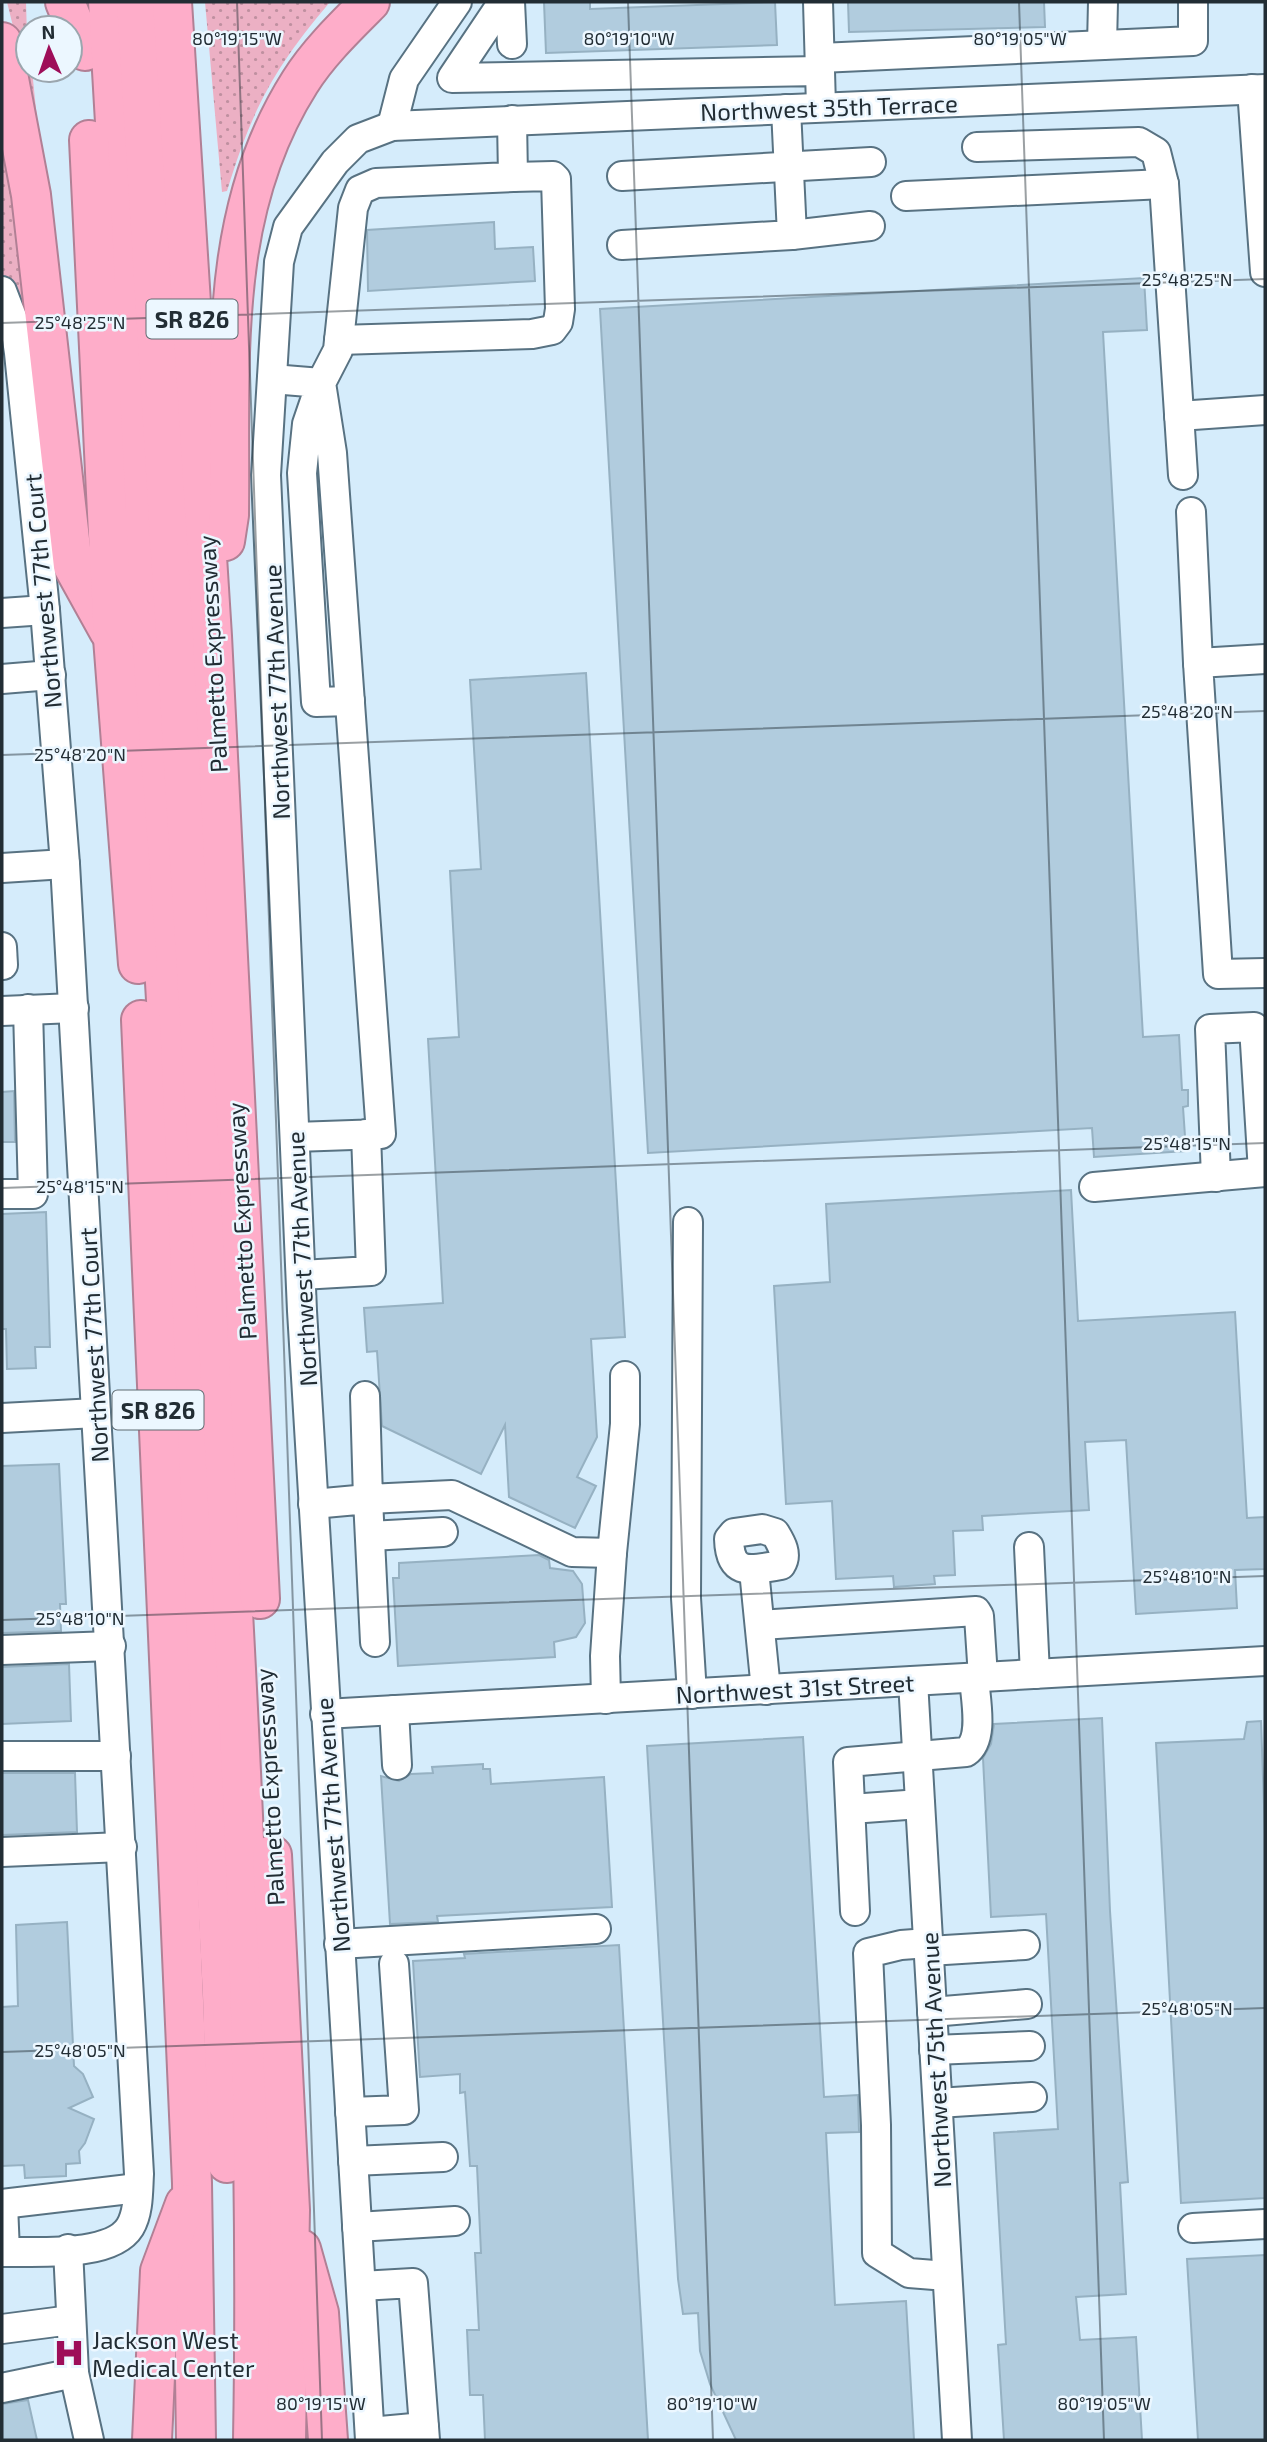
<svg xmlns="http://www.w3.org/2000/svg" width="1267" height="2442" viewBox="0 0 1267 2442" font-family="'Exo 2',sans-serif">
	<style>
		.grass { fill: url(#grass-dots) }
		.building { fill: #b1ccde; stroke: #96b1c2; stroke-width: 2 }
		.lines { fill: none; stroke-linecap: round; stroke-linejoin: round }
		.minor-casing { stroke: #587282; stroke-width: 32 }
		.highway-casing { stroke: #b18095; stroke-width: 42 }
		.minor { stroke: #fff; stroke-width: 28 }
		.highway { stroke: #feadc9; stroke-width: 38 }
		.ticks { fill: none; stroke: #222d34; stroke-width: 2; stroke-opacity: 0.45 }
		.labels { text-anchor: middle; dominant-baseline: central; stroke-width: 5; stroke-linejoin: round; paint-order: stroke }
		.shield { fill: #ecf7ff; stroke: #5f6a71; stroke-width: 2 }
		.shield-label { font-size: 23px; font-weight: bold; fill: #222d34 }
		.street-label { font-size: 24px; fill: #222d34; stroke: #ecf7ff }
		.poi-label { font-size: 24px; fill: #222d34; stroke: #ecf7ff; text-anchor: start }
		.ticks-label { font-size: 18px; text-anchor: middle; fill: #222d34; stroke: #ecf7ff; stroke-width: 5; stroke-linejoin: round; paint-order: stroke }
	</style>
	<defs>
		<pattern id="grass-dots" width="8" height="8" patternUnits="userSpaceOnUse" patternTransform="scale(1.75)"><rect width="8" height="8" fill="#ecb0c4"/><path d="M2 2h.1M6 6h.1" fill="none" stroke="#bf90a0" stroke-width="1.8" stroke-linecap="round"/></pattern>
	</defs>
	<rect width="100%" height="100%" fill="#d5ecfb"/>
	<g class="grass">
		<path d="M7,2H26L28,70H32L43,177L21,59Z"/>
		<path d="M205,2H330C274,68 252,109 227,191L222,192Z"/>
		<path d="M2,127L32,318L2,273Z"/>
	</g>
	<g class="building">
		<path d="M544,2H590V9L775,2L777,45L546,53Z"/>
		<path d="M848,2H1044L1045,27L849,32Z"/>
		<path d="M494,222L495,249L533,247L535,281L368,291L367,230Z"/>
		<path d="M1144,278L1147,330L1103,332L1143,1037L1179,1035L1182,1090H1188V1106L1183,1107L1186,1151L1094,1157L1092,1128L648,1153L600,309Z"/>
		<path d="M586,673L625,1337L591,1339L597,1437L577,1477L596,1486L575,1528L509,1497L505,1425L481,1474L382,1426L377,1351L367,1352L364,1308L443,1303L428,1039L459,1037L450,871L481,869L470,680Z"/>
		<path d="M14,1091L15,1142H2V1092Z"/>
		<path d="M1071,1190L1078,1321L1235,1312L1247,1518L1265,1517V1569L1235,1570L1237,1608L1136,1614L1126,1440L1085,1442L1089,1510L982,1516L983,1530L953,1531L955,1575L934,1576L935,1584L894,1587L893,1576L836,1579L832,1501L786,1504L774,1286L830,1282L826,1204Z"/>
		<path d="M46,1212L50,1347H35L36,1368L7,1369L6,1329H2V1214Z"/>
		<path d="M59,1464L66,1604H60L61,1631L2,1633V1466Z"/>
		<path d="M539,1555L549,1560L550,1568L573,1571L582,1584L585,1623L576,1637L554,1642L555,1657L398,1666L393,1578H399V1563Z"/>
		<path d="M69,1664L71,1721L2,1724V1667Z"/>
		<path d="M1102,1718L1110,1911L1128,2182L1120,2183L1126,2294L1076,2297L1080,2340L1136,2337L1142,2440H1004L998,2345L1006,2344L994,2133L1058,2129L1046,1914L991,1917L983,1758L991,1744L994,1724Z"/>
		<path d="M1261,1721L1265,1834V2198L1181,2203L1156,1743L1244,1739L1247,1722Z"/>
		<path d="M803,1737L824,2097L858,2095L859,2132L826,2133L835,2305L906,2301L914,2440H736L710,2384L700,2351L698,2313L683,2314L678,2279L647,1746Z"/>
		<path d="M483,1764V1769H490L491,1784L604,1777L612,1907L437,1916L438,1922L390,1924L381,1776L399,1781L411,1774L433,1773L432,1767Z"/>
		<path d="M2,1773H75L77,1832L2,1835Z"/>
		<path d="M67,1922L74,2066L83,2074L93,2097L69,2108L94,2119L85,2143L79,2151L80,2163L66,2164V2176L25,2178L24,2165L2,2166V2007L18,2006L16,1925Z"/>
		<path d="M619,1945L648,2440H485L483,2395H470L467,2330H479L475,2253H481L477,2166H470L465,2092L460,2093V2074L420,2077L413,1961L465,1958L464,1954Z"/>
		<path d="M1265,2255V2440H1198L1187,2259Z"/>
		<path d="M28,2400L37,2440H2V2404Z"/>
	</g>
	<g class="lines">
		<g class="minor-casing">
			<g id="minor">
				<path d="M503,2L452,78L820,71L821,107"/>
				<path d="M510,2L512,44"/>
				<path d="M818,2L820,71"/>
				<path d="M1102,45L1103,2"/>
				<path d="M820,58L1193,41V2"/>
				<path d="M1252,89L1265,272"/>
				<path d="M392,126L404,79L457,2"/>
				<path d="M977,147L1139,142L1156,152L1164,184L1183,475"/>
				<path d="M622,176L871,162"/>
				<path d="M906,196L1164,184"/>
				<path d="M792,235L870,226"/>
				<path d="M622,245L792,235L786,109"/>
				<path d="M2,291L15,325L19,353L45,610L65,864L139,2174C138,2190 139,2212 130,2227C111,2258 35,2251 2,2252"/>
				<path d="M339,340L532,334L552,330L558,322L560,309L556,179L553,176L513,177"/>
				<path d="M272,379L321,383L307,424L302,473L316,702L350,701"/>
				<path d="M1179,416L1265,410"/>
				<path d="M1191,512L1198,663"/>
				<path d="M2,613L45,610"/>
				<path d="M1265,659L1198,663L1218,974L1265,973"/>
				<path d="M2,679L51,675"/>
				<path d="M2,868L65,864"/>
				<path d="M2,947L3,965"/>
				<path d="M2,1011L74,1008"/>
				<path d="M295,1137L381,1134L332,453L321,383L338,350L353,208L360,190L376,183L513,177L512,120"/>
				<path d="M1216,1177L1210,1029L1254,1027L1263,1172"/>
				<path d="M1094,1187L1265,1172"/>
				<path d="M2,1194H33L28,1009"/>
				<path d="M688,1222L686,1598L692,1694"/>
				<path d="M301,1275L371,1271L366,1134"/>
				<path d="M365,1396L368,1499L452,1495L572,1552L612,1553L625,1424V1376"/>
				<path d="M2,1418L96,1413"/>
				<path d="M313,1504L368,1499L375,1642"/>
				<path d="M762,1529L775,1533C781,1543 788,1554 781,1565C751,1570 730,1577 729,1539L734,1533Z"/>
				<path d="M370,1536L443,1532"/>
				<path d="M1029,1547L1035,1674"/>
				<path d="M754,1570L766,1690"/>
				<path d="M760,1625L976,1611L979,1616L983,1677"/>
				<path d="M2,1650L111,1646"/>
				<path d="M913,1681L957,2440"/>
				<path d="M606,1699L605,1656L612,1553"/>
				<path d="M394,1710L397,1765"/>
				<path d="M325,1714L1265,1661"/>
				<path d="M2,1756H116"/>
				<path d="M851,1809L920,1804"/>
				<path d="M2,1852L122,1847"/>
				<path d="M855,1911L848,1762L966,1752C985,1739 975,1698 974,1677"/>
				<path d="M928,1943L901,1945L868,1953L876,2125L877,2253L909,2273L947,2276"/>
				<path d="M339,1944L596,1929"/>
				<path d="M929,1951L1025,1945"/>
				<path d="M932,2012L1027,2004"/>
				<path d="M934,2050L1030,2046"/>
				<path d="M938,2103L1032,2097"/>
				<path d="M350,2112L404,2110L394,1964"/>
				<path d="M353,2161L443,2157"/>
				<path d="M2,2204L138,2188"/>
				<path d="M3,2204L5,2252"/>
				<path d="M357,2227L455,2221"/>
				<path d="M1193,2228L1265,2224"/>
				<path d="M68,2249L74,2373L89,2440"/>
				<path d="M361,2286L413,2283L425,2440"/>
				<path d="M2,2329L71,2320"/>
				<path d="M2,2388L74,2373"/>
				<path d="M370,2432L424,2427"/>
				<path d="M370,2440L302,1311L266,475L279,262L288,227L335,162L358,139L392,126L1265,89"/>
			</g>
		</g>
		<g class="highway-casing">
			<g id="highway">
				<path d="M65,2L85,51"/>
				<path d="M108,2L207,1705L222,1995L227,2163"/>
				<path d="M136,2C164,426 190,851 214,1276C237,1664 260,2051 253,2440"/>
				<path d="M172,2L212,636L260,1599"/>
				<path d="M2,42L31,195L73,566L109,631"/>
				<path d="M89,140L113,638L138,964"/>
				<path d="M225,541L229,515C231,365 216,214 300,82C318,53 346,26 370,2"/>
				<path d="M141,1020L192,2183L196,2440"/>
				<path d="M272,1855L290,2210L286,2440"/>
				<path d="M301,2249L319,2313L328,2440"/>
				<path d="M152,2440L160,2271L185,2204"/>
			</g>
		</g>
		<use href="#minor" class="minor"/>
		<use href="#highway" class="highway"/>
	</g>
	<path class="ticks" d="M237,2L322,2440M628,2L713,2440M1019,2L1104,2440M2,323L1265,279M2,755L1265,711M2,1188L1265,1143M2,1620L1265,1576M2,2052L1265,2008M1262,2440H1265"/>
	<defs>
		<g id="hospital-bare" transform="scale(2.415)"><path d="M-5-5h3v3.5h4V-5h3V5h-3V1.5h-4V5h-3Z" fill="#9e0e59" stroke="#ecf7ff" stroke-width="2.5" paint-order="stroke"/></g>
	</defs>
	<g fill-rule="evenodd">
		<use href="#hospital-bare" x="69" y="2353"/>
	</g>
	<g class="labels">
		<g class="shield">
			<rect x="146.5" y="299.5" width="91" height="39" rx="5"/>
			<rect x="112.5" y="1390.5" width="91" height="39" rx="5"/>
		</g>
		<g class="shield-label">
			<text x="192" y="319">SR 826</text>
			<text x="158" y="1410">SR 826</text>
		</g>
		<g class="street-label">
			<text transform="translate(829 107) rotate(-2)">Northwest 35th Terrace</text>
			<text transform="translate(42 591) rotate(-95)">Northwest 77th Court</text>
			<text transform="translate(212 654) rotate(-93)">Palmetto Expressway</text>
			<text transform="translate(276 692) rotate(-92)">Northwest 77th Avenue</text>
			<text transform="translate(241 1221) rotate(-93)">Palmetto Expressway</text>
			<text transform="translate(301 1259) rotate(-93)">Northwest 77th Avenue</text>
			<text transform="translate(93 1345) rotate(-93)">Northwest 77th Court</text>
			<text transform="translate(795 1688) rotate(-3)">Northwest 31st Street</text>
			<text transform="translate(269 1787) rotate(-93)">Palmetto Expressway</text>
			<text transform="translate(332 1825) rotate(-94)">Northwest 77th Avenue</text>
			<text transform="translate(935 2060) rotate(-93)">Northwest 75th Avenue</text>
		</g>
		<g class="poi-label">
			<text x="92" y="2339">Jackson West<tspan x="92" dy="28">Medical Center</tspan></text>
		</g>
	</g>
	<g class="ticks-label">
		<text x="237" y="45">80°19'15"W</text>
		<text x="629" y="45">80°19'10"W</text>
		<text x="1020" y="45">80°19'05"W</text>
		<text x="1187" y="286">25°48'25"N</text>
		<text x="80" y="329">25°48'25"N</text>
		<text x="1187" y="718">25°48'20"N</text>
		<text x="80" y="761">25°48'20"N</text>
		<text x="1187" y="1150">25°48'15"N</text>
		<text x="80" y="1193">25°48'15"N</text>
		<text x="1187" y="1583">25°48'10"N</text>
		<text x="80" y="1625">25°48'10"N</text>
		<text x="1187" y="2015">25°48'05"N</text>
		<text x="80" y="2057">25°48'05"N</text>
		<text x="321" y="2410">80°19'15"W</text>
		<text x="712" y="2410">80°19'10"W</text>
		<text x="1104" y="2410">80°19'05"W</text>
	</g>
	<rect width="1267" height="2442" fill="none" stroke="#222d34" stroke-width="7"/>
	<g transform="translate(49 49) rotate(358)"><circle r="33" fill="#ecf7ff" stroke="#9ba6ae" stroke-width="2"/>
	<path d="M0-5L12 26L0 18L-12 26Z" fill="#9e0e59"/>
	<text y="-10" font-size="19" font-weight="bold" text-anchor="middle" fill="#222d34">N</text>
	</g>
</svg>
